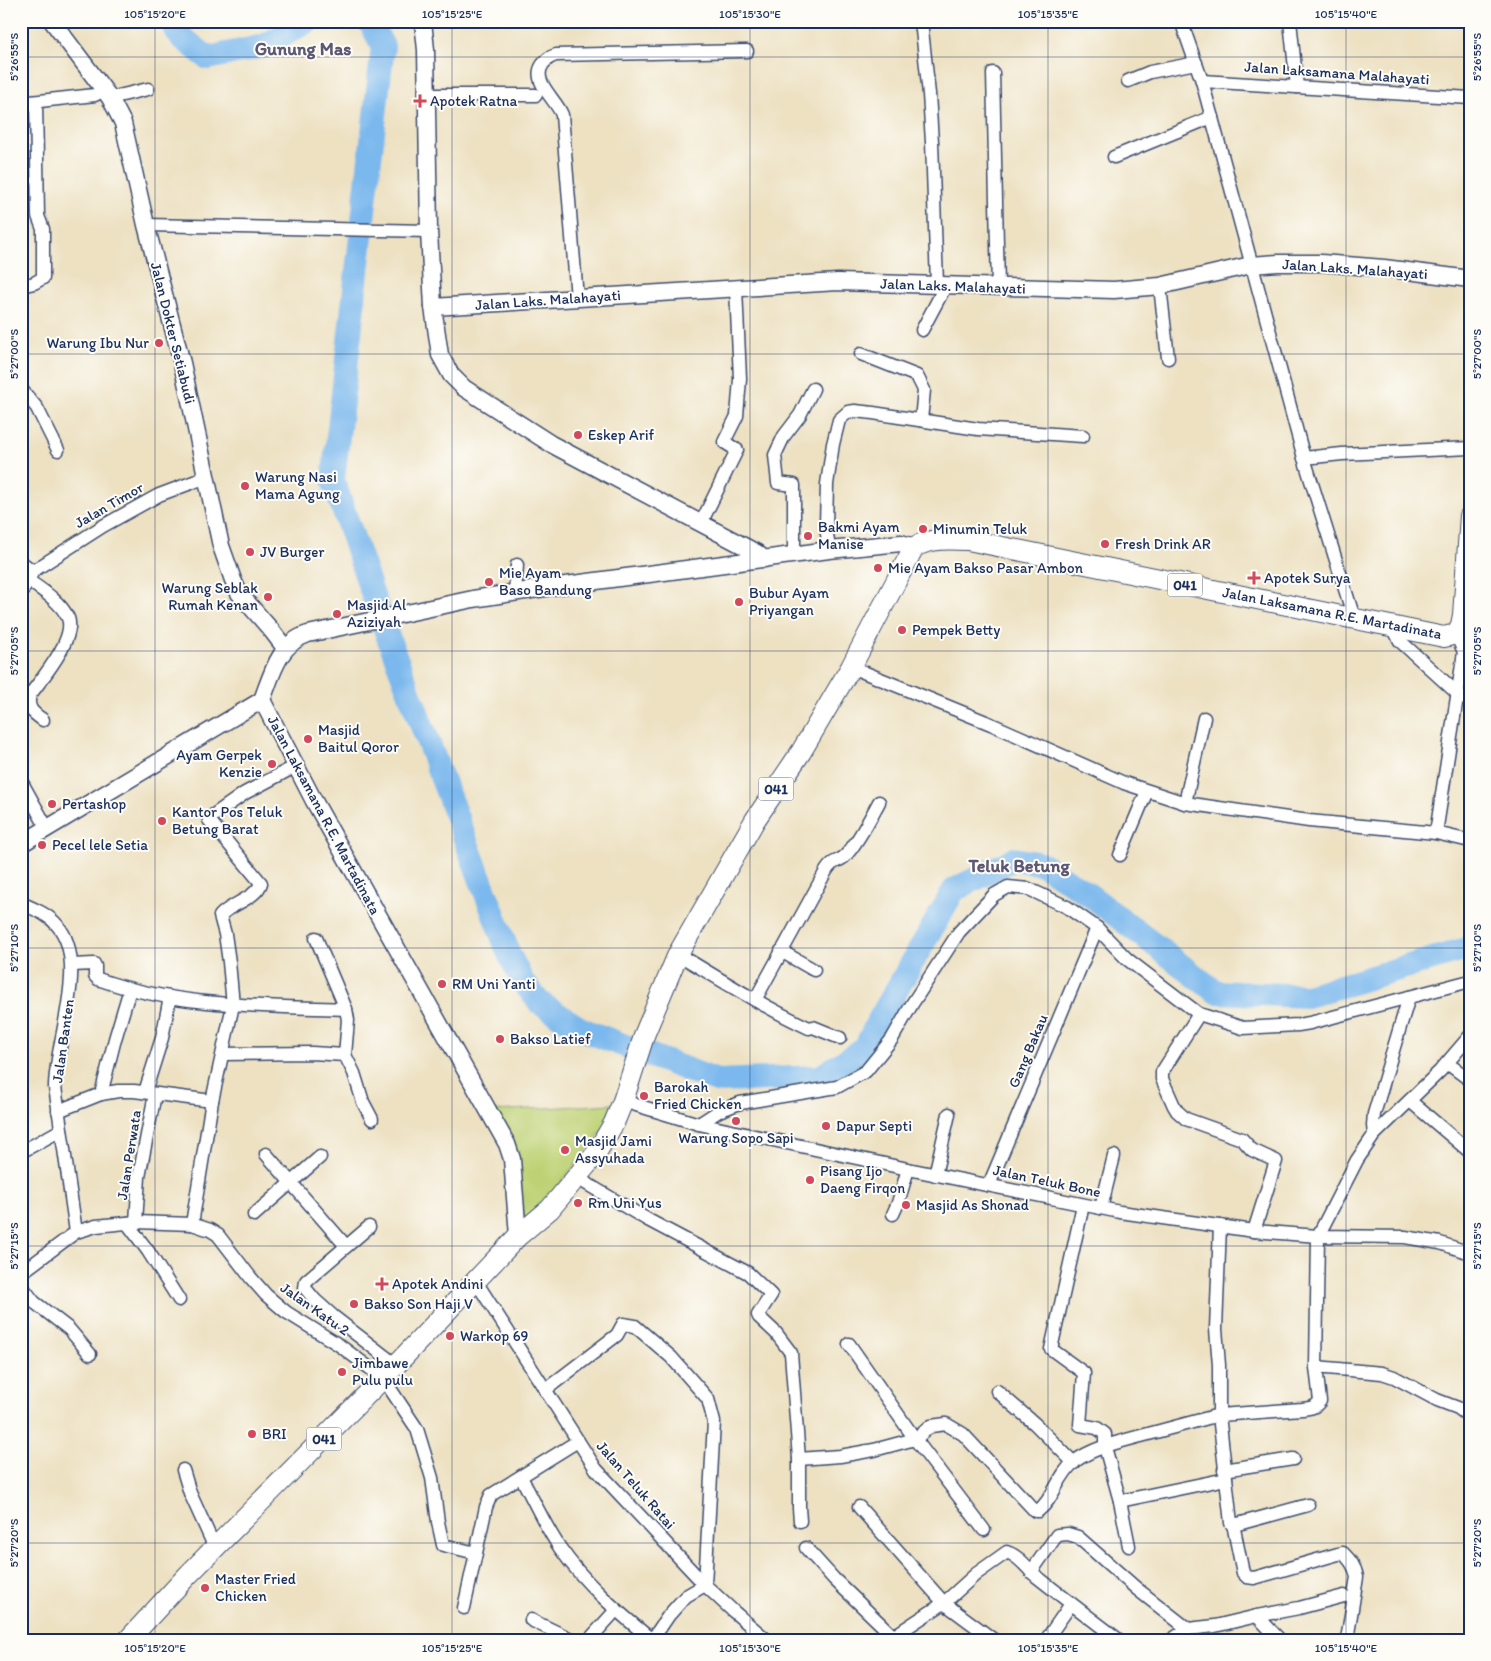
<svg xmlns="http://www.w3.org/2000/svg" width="1491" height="1661" viewBox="0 0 1491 1661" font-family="Itim,sans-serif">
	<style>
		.green { fill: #bed275; stroke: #6c806a }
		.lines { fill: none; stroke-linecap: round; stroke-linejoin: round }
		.river { stroke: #7ab8ed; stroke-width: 24 }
		.minor-casing { stroke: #3a4a6d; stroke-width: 15 }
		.tertiary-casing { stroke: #3a4a6d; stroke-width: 19 }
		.primary-casing { stroke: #3a4a6d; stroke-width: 22 }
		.minor { stroke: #fff; stroke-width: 12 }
		.tertiary { stroke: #fff; stroke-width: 16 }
		.primary { stroke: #fff; stroke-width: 20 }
		.ticks { fill: none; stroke: #1b2f5e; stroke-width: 1; stroke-opacity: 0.45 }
		.poi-dot { fill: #d1495b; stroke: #fdfcf7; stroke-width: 2 }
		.labels { text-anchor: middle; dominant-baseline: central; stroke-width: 4; stroke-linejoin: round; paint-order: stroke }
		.shield { fill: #fdfcf7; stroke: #5f6c8c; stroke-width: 1 }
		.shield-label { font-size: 14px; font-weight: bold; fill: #1b2f5e }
		.street-label { font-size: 15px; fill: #1b2f5e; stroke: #fdfcf7 }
		.poi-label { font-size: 15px; fill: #1b2f5e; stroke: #fdfcf7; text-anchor: start }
		.quarter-label { font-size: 18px; font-weight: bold; fill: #5d5873; stroke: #fdfcf7 }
		.neatline { fill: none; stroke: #1b2f5e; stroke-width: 2 }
		.ticks-label { font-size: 12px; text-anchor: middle; fill: #1b2f5e }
	</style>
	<rect width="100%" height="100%" fill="#fdfcf7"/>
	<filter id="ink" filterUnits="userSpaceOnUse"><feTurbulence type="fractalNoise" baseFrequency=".02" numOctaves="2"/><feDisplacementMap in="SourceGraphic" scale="10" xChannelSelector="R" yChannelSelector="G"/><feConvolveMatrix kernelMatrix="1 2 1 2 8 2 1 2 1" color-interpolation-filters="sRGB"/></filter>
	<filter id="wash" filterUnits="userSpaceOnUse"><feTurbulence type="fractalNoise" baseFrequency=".0096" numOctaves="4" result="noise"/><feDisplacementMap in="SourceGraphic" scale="20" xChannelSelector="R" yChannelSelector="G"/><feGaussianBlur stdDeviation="1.12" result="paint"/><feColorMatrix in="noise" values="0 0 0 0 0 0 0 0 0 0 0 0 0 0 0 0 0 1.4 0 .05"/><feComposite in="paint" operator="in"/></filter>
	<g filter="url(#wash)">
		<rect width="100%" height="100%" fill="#ede1c2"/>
		<path class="green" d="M613,1104L610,1121L526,1226L495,1111Z"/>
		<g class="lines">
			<g class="river">
				<path d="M170,21L181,37L208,58L264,46L308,21"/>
				<path d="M369,21L383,46L333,480L382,621L509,954L523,982L540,1003L581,1029L717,1081L820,1077L866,1047L875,1027L954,890L1014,859L1042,864L1088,894L1216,992L1307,996L1470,948"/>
			</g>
		</g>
	</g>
	<g filter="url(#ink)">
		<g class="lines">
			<g class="minor-casing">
				<g id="minor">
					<path d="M921,21L929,94L932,142L937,284"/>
					<path d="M1181,21L1202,81L1304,458L1354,618"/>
					<path d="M1290,21L1297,87"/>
					<path d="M993,73L998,287"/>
					<path d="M1128,81L1150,72L1196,63"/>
					<path d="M1202,81L1470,98"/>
					<path d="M427,95H536"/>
					<path d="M110,98L148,89"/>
					<path d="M21,103L95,95L103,90"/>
					<path d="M1114,157L1212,117"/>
					<path d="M146,225L429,231"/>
					<path d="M21,286L34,283L43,278V229L38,216L36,102"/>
					<path d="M1160,286L1168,358"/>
					<path d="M577,298L562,115C557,100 530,81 543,64C548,58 550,57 556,55L747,51"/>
					<path d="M922,330L946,285"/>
					<path d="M861,354L917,376L924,390L921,420"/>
					<path d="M21,389L37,408L58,450"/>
					<path d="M1304,458L1342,454L1470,448"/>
					<path d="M701,523L737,450L724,442L737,416L740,379L736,288"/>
					<path d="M829,550L826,526L827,484L833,444L839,420L848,412L855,411L873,413L978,429L1083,436"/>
					<path d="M794,555V485L778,483L775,455L784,436L800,415L813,389"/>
					<path d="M21,562L33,571"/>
					<path d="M33,571L103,526L159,495L207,477"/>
					<path d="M29,581C42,590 61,602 68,618C76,639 42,678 30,695C26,708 33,713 43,720"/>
					<path d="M21,593L32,573"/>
					<path d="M515,593L517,565"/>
					<path d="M1392,626L1400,641L1458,694L1470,702"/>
					<path d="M851,667L991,724L1124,783L1185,803L1309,821L1436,833L1470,841"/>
					<path d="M21,781L47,828"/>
					<path d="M1185,803L1204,718"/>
					<path d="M1436,833L1464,652L1456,634"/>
					<path d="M1120,855L1147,791"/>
					<path d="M21,903C34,909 48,914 57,925C90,962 55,1041 55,1087L76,1232"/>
					<path d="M316,938L346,1009L348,1020L345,1055"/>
					<path d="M781,951L814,970"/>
					<path d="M678,954C721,980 764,1007 809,1028L813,1027L840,1038"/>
					<path d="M72,965L94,964L95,966V976L98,979C176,1007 264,1006 346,1009"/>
					<path d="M755,1000L826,871C833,860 836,863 844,857C856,846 871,817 879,802"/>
					<path d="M1199,1014L1162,1072V1079L1174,1106L1177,1111L1186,1119L1242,1139L1252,1150L1276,1161L1254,1231"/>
					<path d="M223,1054L312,1053L345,1055"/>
					<path d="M345,1055L354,1073L363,1102L372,1119"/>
					<path d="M1447,1063L1470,1080"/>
					<path d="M145,1092L162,1038L170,997"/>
					<path d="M101,1094L115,1039L130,989"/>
					<path d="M623,1101L699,1124L908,1169L1120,1212L1254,1231L1318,1236L1405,1237L1440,1243L1470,1253"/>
					<path d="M1410,1101L1470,1152"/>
					<path d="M58,1111L101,1094L118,1091H134L212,1101"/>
					<path d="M699,1124L719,1111L740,1103L837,1087L866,1071L892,1039L912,1004L959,932L994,895L1008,887L1029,889L1067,907L1097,928L1127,959L1199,1014L1243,1028L1298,1025L1310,1023L1470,981"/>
					<path d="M1374,1135L1373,1125L1374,1114L1409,997"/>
					<path d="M21,1152L61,1130"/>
					<path d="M266,1154L346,1246"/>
					<path d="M935,1175L949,1114"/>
					<path d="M577,1178L648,1220L748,1273L771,1295L758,1315L759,1317L776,1333L791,1353L799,1459V1508L800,1521"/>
					<path d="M989,1185L1097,928"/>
					<path d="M1083,1205L1051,1349L1084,1373L1080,1425L1097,1428L1105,1434V1447L1120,1501L1129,1546"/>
					<path d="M1101,1208L1114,1156"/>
					<path d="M893,1214L898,1203L908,1169"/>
					<path d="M254,1215L320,1157"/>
					<path d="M136,1222L139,1177L155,1094"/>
					<path d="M127,1223L148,1251L179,1300"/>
					<path d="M192,1224L212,1101L233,1005L229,962L225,934L220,916C230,904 257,898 261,883L209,820L211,817L245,793L296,766"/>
					<path d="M369,1227L306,1281L305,1288L315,1300L334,1317L396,1365"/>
					<path d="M21,1273L76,1232L96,1226L136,1222L192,1224L210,1230L218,1235L251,1278L266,1295L286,1312L339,1345L383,1378L417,1429L432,1478L438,1522L443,1545L476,1553"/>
					<path d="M475,1280L596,1469L705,1585L733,1611L767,1640"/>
					<path d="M21,1285L34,1302L69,1329L90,1354"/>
					<path d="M849,1344L915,1439L984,1530"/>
					<path d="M1316,1367L1382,1373L1394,1377L1437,1400L1458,1408L1470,1417"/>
					<path d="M545,1390L617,1335L623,1324L635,1326L671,1357L708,1399L714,1422L705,1585L686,1596L669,1615L652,1640"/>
					<path d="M997,1391L1035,1424L1074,1463"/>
					<path d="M799,1459L840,1456L874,1450L915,1439L931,1426L946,1424L963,1434L1035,1511H1038C1054,1499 1058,1475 1074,1462C1092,1448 1119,1442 1141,1436C1167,1429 1193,1422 1219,1415V1365L1216,1329L1220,1226"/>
					<path d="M183,1470L190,1493L215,1548"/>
					<path d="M1224,1470L1293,1459"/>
					<path d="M521,1477C534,1501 545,1526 560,1548C585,1584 618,1612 652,1640"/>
					<path d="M1120,1501L1226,1479"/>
					<path d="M1308,1505L1238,1524L1231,1523L1219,1415L1302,1409C1310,1408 1315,1408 1320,1401L1316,1367L1318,1236L1357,1160L1374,1135L1440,1071L1470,1036"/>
					<path d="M859,1507L944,1603L994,1640"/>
					<path d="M1233,1524L1243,1573L1247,1577L1254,1578L1338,1554L1343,1553C1350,1560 1355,1566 1357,1577L1347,1640"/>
					<path d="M806,1548L834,1579L893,1636"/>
					<path d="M1031,1572L1057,1535L1068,1534L1078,1537L1137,1589L1188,1629"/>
					<path d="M464,1608L486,1507L491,1495L578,1441"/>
					<path d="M1257,1616L1299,1608L1344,1596"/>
					<path d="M531,1620L573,1640"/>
					<path d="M589,1640L616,1610"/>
					<path d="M888,1640L944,1603L976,1574L1007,1552C1019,1556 1027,1568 1036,1576C1064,1598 1091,1619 1119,1640"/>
					<path d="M1046,1640L1071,1604"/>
					<path d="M1171,1640L1188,1629L1215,1626L1257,1616L1280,1640"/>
				</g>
			</g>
			<g class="tertiary-casing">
				<g id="tertiary">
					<path d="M52,21L110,98L123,123L146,225L182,363L221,546L233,580L239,593L272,631L285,648"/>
					<path d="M423,21L426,50L429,231L433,307L440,355L451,375L464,388L551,444L757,553L764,559"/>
					<path d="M433,307L838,282L1114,290L1160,286L1251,265L1278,263H1321L1384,268L1470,279"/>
					<path d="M21,844L262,700"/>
					<path d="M518,1236L512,1159L507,1144L314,801L262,700C272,674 279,643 308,634L473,599L551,587L829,550L901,543L914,547"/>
				</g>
			</g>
			<g class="primary-casing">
				<path id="primary" d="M128,1640L187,1576L396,1365L518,1236L550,1209L595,1155L614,1123L623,1101L645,1033L678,954L755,820L801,752L851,667L914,547C932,538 949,539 968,540L1444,637L1456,634L1461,625L1463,615L1470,516"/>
			</g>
			<use href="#minor" class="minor"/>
			<use href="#tertiary" class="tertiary"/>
			<use href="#primary" class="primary"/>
		</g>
	</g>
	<path class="ticks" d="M155,21V1640M452,21V1640M750,21V1640M1048,21V1640M1346,21V1640M21,57H1470M21,354H1470M21,651H1470M21,948H1470M21,1246H1470M21,1543H1470"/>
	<g class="poi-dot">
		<path d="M417.5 93.5h5v5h5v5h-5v5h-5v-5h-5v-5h5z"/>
		<circle cx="159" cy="343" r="5"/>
		<circle cx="578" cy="435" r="5"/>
		<circle cx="245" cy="486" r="5"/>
		<circle cx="923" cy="529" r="5"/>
		<circle cx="808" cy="536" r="5"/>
		<circle cx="1105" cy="544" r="5"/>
		<circle cx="250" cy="552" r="5"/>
		<circle cx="878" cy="568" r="5"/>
		<path d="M1251.5 570.5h5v5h5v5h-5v5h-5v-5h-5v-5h5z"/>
		<circle cx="489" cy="582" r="5"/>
		<circle cx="268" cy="597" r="5"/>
		<circle cx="739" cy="602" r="5"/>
		<circle cx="337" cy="614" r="5"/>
		<circle cx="902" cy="630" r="5"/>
		<circle cx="308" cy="739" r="5"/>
		<circle cx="272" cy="764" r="5"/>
		<circle cx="52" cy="804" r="5"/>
		<circle cx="162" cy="821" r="5"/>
		<circle cx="42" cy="845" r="5"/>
		<circle cx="442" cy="984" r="5"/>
		<circle cx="500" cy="1039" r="5"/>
		<circle cx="644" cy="1096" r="5"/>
		<circle cx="736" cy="1121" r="5"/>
		<circle cx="826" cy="1126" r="5"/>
		<circle cx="565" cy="1150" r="5"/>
		<circle cx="810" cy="1180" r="5"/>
		<circle cx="578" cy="1203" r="5"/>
		<circle cx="906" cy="1205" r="5"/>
		<path d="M379.5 1276.5h5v5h5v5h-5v5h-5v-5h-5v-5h5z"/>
		<circle cx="354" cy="1304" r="5"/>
		<circle cx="450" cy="1336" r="5"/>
		<circle cx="342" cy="1372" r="5"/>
		<circle cx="252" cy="1434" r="5"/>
		<circle cx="205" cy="1588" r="5"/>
	</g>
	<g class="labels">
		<g class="shield">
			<rect x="1167.5" y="573.5" width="35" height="23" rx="4"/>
			<rect x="758.5" y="777.5" width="35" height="23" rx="4"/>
			<rect x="306.5" y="1427.5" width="35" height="23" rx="4"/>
		</g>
		<g class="shield-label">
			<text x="1185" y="585">041</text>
			<text x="776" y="789">041</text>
			<text x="324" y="1439">041</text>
		</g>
		<g class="street-label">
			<text transform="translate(1337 73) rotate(4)">Jalan Laksamana Malahayati</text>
			<text transform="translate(1355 269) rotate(4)">Jalan Laks. Malahayati</text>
			<text transform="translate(953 286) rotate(2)">Jalan Laks. Malahayati</text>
			<text transform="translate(548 300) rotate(-4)">Jalan Laks. Malahayati</text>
			<text transform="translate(173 333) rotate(76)">Jalan Dokter Setiabudi</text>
			<text transform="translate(109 505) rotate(-30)">Jalan Timor</text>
			<text transform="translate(1332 613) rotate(11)">Jalan Laksamana R.E. Martadinata</text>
			<text transform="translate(324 815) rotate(62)">Jalan Laksamana R.E. Martadinata</text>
			<text transform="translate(63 1041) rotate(-82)">Jalan Banten</text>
			<text transform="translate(1028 1051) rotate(-67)">Gang Bakau</text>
			<text transform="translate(129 1155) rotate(-81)">Jalan Perwata</text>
			<text transform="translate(1047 1181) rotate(12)">Jalan Teluk Bone</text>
			<text transform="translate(315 1309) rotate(35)">Jalan Katu 2</text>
			<text transform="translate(636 1485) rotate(49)">Jalan Teluk Ratai</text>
		</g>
		<g class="poi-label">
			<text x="430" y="101">Apotek Ratna</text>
			<text x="149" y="343" text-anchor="end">Warung Ibu Nur</text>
			<text x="588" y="435">Eskep Arif</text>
			<text x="255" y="477">Warung Nasi<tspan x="255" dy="17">Mama Agung</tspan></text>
			<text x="818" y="527">Bakmi Ayam<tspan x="818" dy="17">Manise</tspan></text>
			<text x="933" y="529">Minumin Teluk</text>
			<text x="1115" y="544">Fresh Drink AR</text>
			<text x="260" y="552">JV Burger</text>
			<text x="888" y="568">Mie Ayam Bakso Pasar Ambon</text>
			<text x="499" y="573">Mie Ayam<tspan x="499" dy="17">Baso Bandung</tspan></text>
			<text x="1264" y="578">Apotek Surya</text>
			<text x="258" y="588" text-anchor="end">Warung Seblak<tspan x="258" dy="17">Rumah Kenan</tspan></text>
			<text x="749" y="593">Bubur Ayam<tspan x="749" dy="17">Priyangan</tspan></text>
			<text x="347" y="605">Masjid Al<tspan x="347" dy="17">Aziziyah</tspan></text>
			<text x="912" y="630">Pempek Betty</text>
			<text x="318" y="730">Masjid<tspan x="318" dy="17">Baitul Qoror</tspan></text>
			<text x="262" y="755" text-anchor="end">Ayam Gerpek<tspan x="262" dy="17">Kenzie</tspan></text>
			<text x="62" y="804">Pertashop</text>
			<text x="172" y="812">Kantor Pos Teluk<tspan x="172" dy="17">Betung Barat</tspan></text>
			<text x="52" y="845">Pecel lele Setia</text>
			<text x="452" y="984">RM Uni Yanti</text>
			<text x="510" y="1039">Bakso Latief</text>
			<text x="654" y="1087">Barokah<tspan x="654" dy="17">Fried Chicken</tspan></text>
			<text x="836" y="1126">Dapur Septi</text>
			<text x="736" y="1138" text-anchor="middle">Warung Sopo Sapi</text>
			<text x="575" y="1141">Masjid Jami<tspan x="575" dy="17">Assyuhada</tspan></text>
			<text x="820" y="1171">Pisang Ijo<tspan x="820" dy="17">Daeng Firqon</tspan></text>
			<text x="588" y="1203">Rm Uni Yus</text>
			<text x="916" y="1205">Masjid As Shonad</text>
			<text x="392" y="1284">Apotek Andini</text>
			<text x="364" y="1304">Bakso Son Haji V</text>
			<text x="460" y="1336">Warkop 69</text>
			<text x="352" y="1363">Jimbawe<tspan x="352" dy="17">Pulu pulu</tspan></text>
			<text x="262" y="1434">BRI</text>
			<text x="215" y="1579">Master Fried<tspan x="215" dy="17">Chicken</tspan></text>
		</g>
		<g class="quarter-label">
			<text x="303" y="49">Gunung Mas</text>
			<text x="1019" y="866">Teluk Betung</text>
		</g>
	</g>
	<rect width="1491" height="1661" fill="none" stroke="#fdfcf7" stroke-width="55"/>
	<rect x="28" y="28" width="1436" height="1606" class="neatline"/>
	<g class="ticks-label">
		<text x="155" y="18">105°15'20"E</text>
		<text x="452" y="18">105°15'25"E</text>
		<text x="750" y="18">105°15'30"E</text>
		<text x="1048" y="18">105°15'35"E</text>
		<text x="1346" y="18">105°15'40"E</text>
		<text transform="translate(14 57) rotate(-90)" y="4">5°26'55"S</text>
		<text transform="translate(1477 57) rotate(-90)" y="4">5°26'55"S</text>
		<text transform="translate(14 354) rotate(-90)" y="4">5°27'00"S</text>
		<text transform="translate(1477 354) rotate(-90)" y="4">5°27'00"S</text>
		<text transform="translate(14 651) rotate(-90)" y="4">5°27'05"S</text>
		<text transform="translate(1477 651) rotate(-90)" y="4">5°27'05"S</text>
		<text transform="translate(14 948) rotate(-90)" y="4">5°27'10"S</text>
		<text transform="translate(1477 948) rotate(-90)" y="4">5°27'10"S</text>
		<text transform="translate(14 1246) rotate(-90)" y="4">5°27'15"S</text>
		<text transform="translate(1477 1246) rotate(-90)" y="4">5°27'15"S</text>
		<text transform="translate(14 1543) rotate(-90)" y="4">5°27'20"S</text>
		<text transform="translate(1477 1543) rotate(-90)" y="4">5°27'20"S</text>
		<text x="155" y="1652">105°15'20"E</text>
		<text x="452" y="1652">105°15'25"E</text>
		<text x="750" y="1652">105°15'30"E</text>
		<text x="1048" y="1652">105°15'35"E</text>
		<text x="1346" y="1652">105°15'40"E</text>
	</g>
</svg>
